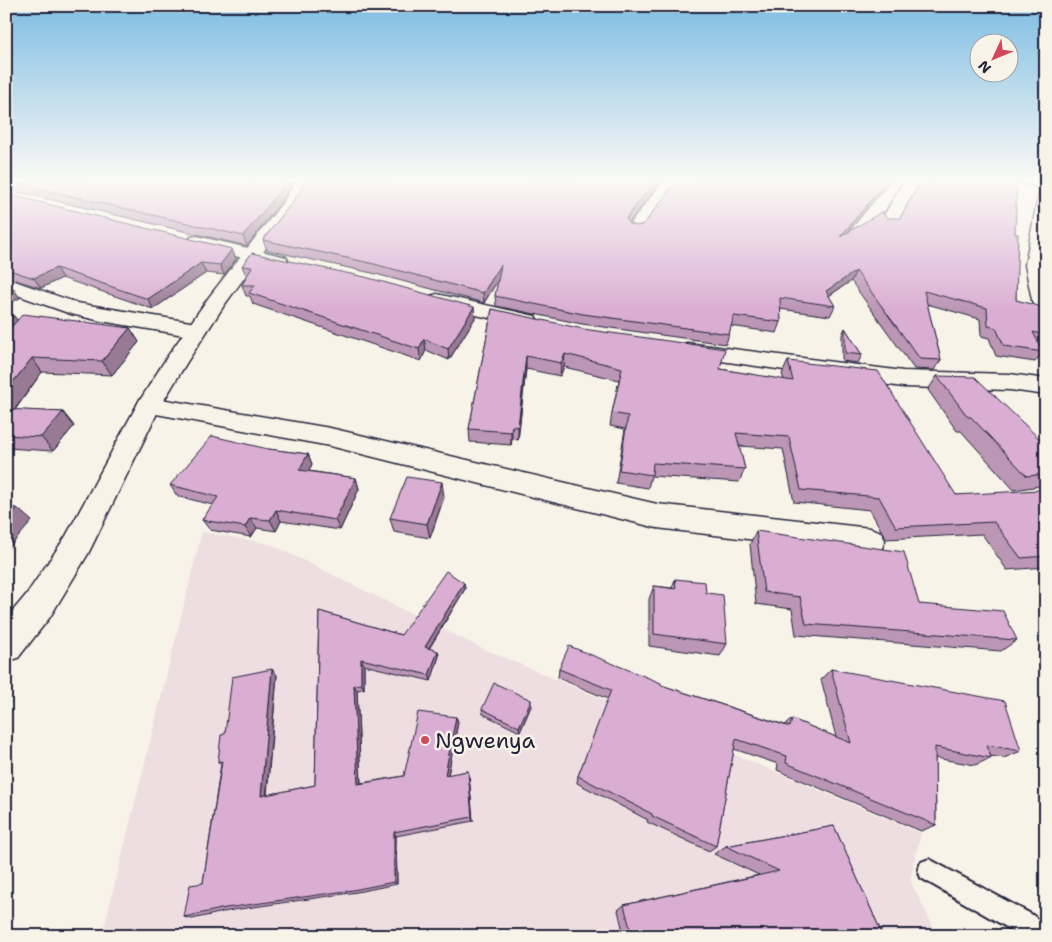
<svg xmlns="http://www.w3.org/2000/svg" width="1052" height="942" viewBox="0 0 1052 942" font-family="'Shantell Sans',sans-serif">
	<style>
		.built { fill: #eedee2 }
		.lines { fill: none; stroke-linecap: round; stroke-linejoin: round }
		.service-casing { stroke: #22223b; stroke-width: 4 }
		.minor-casing { stroke: #22223b; stroke-width: 3 }
		.tertiary-casing { stroke: #22223b; stroke-width: 3 }
		.service { fill: #f7f3e8; fill-rule: evenodd }
		.minor { fill: #f7f3e8; fill-rule: evenodd }
		.tertiary { fill: #f7f3e8; fill-rule: evenodd }
		.wall { fill: #bb96b5; stroke: #22223b }
		.shaded-wall { fill: #997a94; stroke: #22223b }
		.building { fill: #daaed3; stroke: #22223b }
		.poi-dot { fill: #d1495b; stroke: #f7f3e8; stroke-width: 2 }
		.labels { text-anchor: middle; dominant-baseline: central; stroke-width: 5; stroke-linejoin: round; paint-order: stroke }
		.near-poi-label { font-size: 22px; fill: #22223b; stroke: #f7f3e8; text-anchor: start }
	</style>
	<rect width="100%" height="100%" fill="#f7f3e8"/>
	<filter id="ink" filterUnits="userSpaceOnUse"><feTurbulence type="fractalNoise" baseFrequency=".02" numOctaves="2"/><feDisplacementMap in="SourceGraphic" scale="10" xChannelSelector="R" yChannelSelector="G"/><feConvolveMatrix kernelMatrix="1 2 1 2 8 2 1 2 1" color-interpolation-filters="sRGB"/></filter>
	<g filter="url(#ink)">
		<path class="built" d="M202,532L270,544L479,647L921,833L910,880L938,936H102Z"/>
		<g class="lines">
			<g class="service-casing">
				<path id="service" d="M929,859L1031,914L1046,925V936H1022L921,878L918,870L921,862Z"/>
			</g>
			<g class="minor-casing">
				<g id="minor">
					<path d="M665,179H681L641,233L635,234L629,233L626,229Z"/>
					<path d="M905,179H921L895,226L889,227L883,226L880,222Z"/>
					<path d="M1046,191V321L1039,319L1035,315L1025,265L1038,196L1040,193Z"/>
					<path d="M197,236L286,257L288,261L286,265L279,267L191,245L188,241L191,237Z"/>
					<path d="M6,278L77,303L196,323L204,325L207,330L204,335L196,337L101,321L71,314L6,291Z"/>
					<path d="M437,294L535,316L538,321L535,326L527,327L430,304L427,300L430,296Z"/>
					<path d="M687,343L903,371L1010,374L1046,379V395L1010,390L903,387L679,355L676,350L679,345Z"/>
					<path d="M149,397L330,428L657,504L870,528L881,532L885,541L881,550L870,554L657,528L330,446L140,411L137,405L140,399Z"/>
				</g>
			</g>
			<g class="tertiary-casing">
				<g id="tertiary">
					<path d="M297,179H313L299,203L225,304L187,362L161,405L88,554L50,617L18,658L6,662V619L26,595L66,536L137,405L167,357L209,297L284,201Z"/>
					<path d="M1015,179H1046V189L1018,182Z"/>
				</g>
			</g>
			<use href="#service" class="service"/>
			<use href="#minor" class="minor"/>
			<use href="#tertiary" class="tertiary"/>
		</g>
		<g class="wall">
			<path d="M6,179L282,200L247,246L6,189Z"/>
			<path d="M307,179H663L628,223L629,224L637,226L644,224L678,179H892L848,232L883,214L887,218L1015,234L1016,300L1046,309V347L1040,346L1043,352L1035,362L996,356L989,338L981,336L980,319L927,304L941,360L934,370L914,369L851,281L829,296L835,306L830,316L780,309L781,322L777,333L731,326L726,344L582,324L496,306L495,296L498,280L484,303L372,273L267,250L263,240L298,195Z"/>
			<path d="M6,194L236,259L224,275L206,273L153,309L62,278L41,288L6,277Z"/>
			<path d="M252,253L475,318L449,360L426,350L421,361L253,304L250,296H246L242,285L247,277L242,266Z"/>
			<path d="M492,309L720,369L784,380L782,374L788,361L956,495L1046,498V567L1007,570L982,534L886,539L870,510L794,502L783,449L739,446L745,469L739,482L651,476L648,488L616,483L625,429L610,426L612,413L619,380L564,367L560,376L526,369L518,440L512,439L511,445L470,442L469,429Z"/>
			<path d="M6,315L17,320L130,328L139,342L112,375L42,372L15,410L63,412L74,426L53,451L6,448Z"/>
			<path d="M845,328L862,355L858,363L842,361V335Z"/>
			<path d="M937,376L1046,445V485L1014,490L961,431H957L928,390Z"/>
			<path d="M268,449L308,454L312,464L309,471L356,478L359,489L340,530L281,521L276,531L257,528L251,537L210,530L202,520L213,505L177,496L170,485Z"/>
			<path d="M444,497L430,538L394,532L390,518Z"/>
			<path d="M756,531L919,604L1017,640L1001,651L796,635L792,609L756,604L750,544Z"/>
			<path d="M675,579L706,593L727,644L720,656L649,646V599L654,586L672,588Z"/>
			<path d="M464,583L465,589L429,649L438,651L439,656L431,681L364,665V689L357,690L361,783L404,776L456,717L458,722L448,775L468,771L469,776L473,821L396,836L397,884L357,892L233,910L192,919L184,917L203,883L221,764L218,762L225,734L277,675L267,795L315,785L319,611L401,635Z"/>
			<path d="M559,669L661,685L785,725L792,719L836,737L821,679L831,669L1021,751L1004,758L990,756L991,758L975,765L935,758L936,825L921,831L777,770L778,764L734,749L716,846L709,851L647,822L648,820L577,783L578,776L608,699L558,678Z"/>
			<path d="M531,706L520,732L483,714L482,709Z"/>
			<path d="M834,826L883,936H624L618,910L624,905L759,875L714,854L726,846Z"/>
		</g>
		<g class="shaded-wall">
			<path d="M287,179H295L282,200L247,246L243,236Z"/>
			<path d="M657,179H663L625,228L626,218Z"/>
			<path d="M889,179H892L836,247L840,237Z"/>
			<path d="M232,249L236,259L224,275L220,265Z"/>
			<path d="M201,263L206,273L153,309L148,299Z"/>
			<path d="M501,265V275L484,303L483,293Z"/>
			<path d="M56,268L62,278L41,288L34,278Z"/>
			<path d="M856,271L851,281L821,301L826,291Z"/>
			<path d="M13,288L20,298L6,305V291Z"/>
			<path d="M474,307L475,318L449,360L448,349Z"/>
			<path d="M14,316L22,326L6,337V321Z"/>
			<path d="M130,328L139,342L112,375L102,361Z"/>
			<path d="M424,339L426,350L421,361L419,349Z"/>
			<path d="M565,354L564,367L560,376L561,363Z"/>
			<path d="M526,356V369L518,440V427Z"/>
			<path d="M32,358L42,372L6,421V391Z"/>
			<path d="M63,412L74,426L53,451L41,437Z"/>
			<path d="M512,426V439L511,445V432Z"/>
			<path d="M308,454L312,464L304,480L299,470Z"/>
			<path d="M356,478L359,489L340,530L335,520Z"/>
			<path d="M442,482L444,497L430,538L427,524Z"/>
			<path d="M17,508L32,521L7,550H6V521Z"/>
			<path d="M276,510L281,521L276,531L270,520Z"/>
			<path d="M250,518L257,528L251,537L245,527Z"/>
			<path d="M464,583L465,589L426,653L425,647Z"/>
			<path d="M438,651L439,656L431,681L429,675Z"/>
			<path d="M361,659L364,665V689L361,684Z"/>
			<path d="M272,669L277,675L266,800L261,796Z"/>
			<path d="M354,685L357,690L361,788L358,784Z"/>
			<path d="M531,700V706L520,732L519,727Z"/>
			<path d="M456,717L458,722L447,780L445,775Z"/>
			<path d="M468,771L469,776L473,821L472,817Z"/>
			<path d="M394,832L396,836L397,884L394,882Z"/>
		</g>
		<g class="building">
			<path d="M6,179H287L280,191L243,236L6,181Z"/>
			<path d="M307,179H657L626,218L629,224L637,226L644,224L678,179H889L840,237L883,211V214L887,218H900L916,190L935,179H1017L1015,234H1018L1016,300L1042,307L1046,309V335L1033,332L1043,352L1004,346L996,328L988,326L987,308L924,291L941,360L920,359L856,271L826,291L835,306L780,298L781,322L734,316L729,334L583,314L495,296L501,265L483,293L370,263L263,240L298,195Z"/>
			<path d="M6,194L232,249L220,265L201,263L148,299L56,268L34,278L6,269Z"/>
			<path d="M252,253L365,277L474,307L448,349L424,339L419,349L249,293L255,285H242L252,267L242,266Z"/>
			<path d="M6,285L13,288L6,291Z"/>
			<path d="M492,309L583,329L725,349L720,369L793,381L788,361L878,371L956,495L1039,490L1046,498V556L1021,558L994,522L896,527L879,497L801,490L789,437L736,433L745,469L653,463L652,475L619,470L628,416L612,413L622,368L565,354L561,363L526,356L518,427L512,426L511,432L469,429Z"/>
			<path d="M23,314L130,328L102,361L32,358L6,391V333Z"/>
			<path d="M6,315L14,316L6,321Z"/>
			<path d="M845,328L862,355L845,353Z"/>
			<path d="M937,376L975,377L1046,445V474L1027,476L971,417H968Z"/>
			<path d="M6,409L63,412L41,437L6,435Z"/>
			<path d="M212,436L268,449L308,454L299,470L356,478L335,520L276,510L270,520L250,518L245,527L202,520L218,497L170,485Z"/>
			<path d="M407,477L442,482L427,524L390,518Z"/>
			<path d="M6,507L17,508L6,521Z"/>
			<path d="M756,531L904,552L919,604L1003,611L1017,640L806,624L800,597L764,592Z"/>
			<path d="M446,571L464,583L425,647L438,651L429,675L361,659V684L354,685L358,784L404,776L418,712L456,717L445,775L468,771L472,817L394,832V882L353,890L226,908L184,917L190,885L203,883L222,761L218,762L221,735L225,734L232,677L272,669L261,796L315,785L319,611L401,635Z"/>
			<path d="M675,579L705,582L706,593L723,595L727,644L654,634V586L676,589Z"/>
			<path d="M569,646L661,683V685L790,727L792,719L851,743L831,669L1005,701L1021,751L987,745L991,758L935,747L936,825L786,763L787,756L736,739L716,846L652,816V814L578,776L611,690L559,669Z"/>
			<path d="M494,683L531,700L519,727L482,709Z"/>
			<path d="M834,826L883,936H632L624,905L779,871L726,846Z"/>
		</g>
	</g>
	<linearGradient id="sky" x2="0" y2="1"><stop stop-color="#7ebde4"/><stop offset="0.58" stop-color="#fbfaf5"/><stop offset="1" stop-color="#fbfaf5" stop-opacity="0"/></linearGradient>
	<rect width="1052" height="311" fill="url(#sky)"/>
	<circle class="poi-dot" cx="425" cy="740" r="5"/>
	<g class="labels">
		<g class="near-poi-label">
			<text x="435" y="740">Ngwenya</text>
		</g>
	</g>
	<rect width="1052" height="942" fill="none" stroke="#f7f3e8" stroke-width="25"/>
	<rect x="12" y="12" width="1027" height="917" fill="none" stroke="#22223b" stroke-width="2" filter="url(#ink)"/>
	<g transform="translate(994 58) rotate(226)"><circle r="24" fill="#f7f3e8" stroke="#a29fa3"/>
	<path d="M0-4L9 19L0 12L-9 19Z" fill="#d1495b"/>
	<text y="-8" font-size="14" font-weight="bold" text-anchor="middle" fill="#22223b">N</text>
	</g>
</svg>
